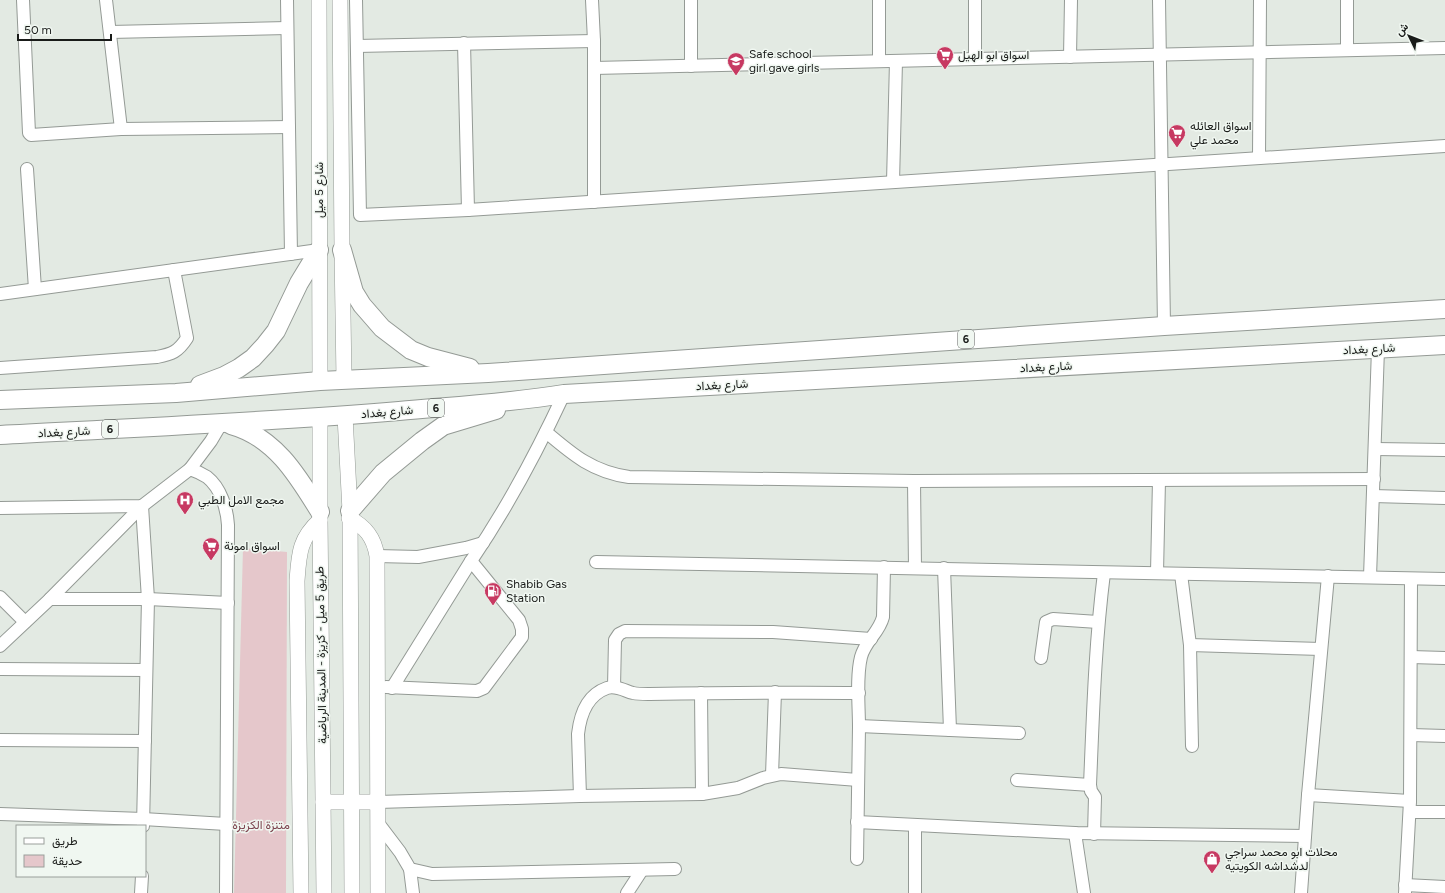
<svg xmlns="http://www.w3.org/2000/svg" width="1445" height="893" viewBox="0 0 1445 893" font-family="Figtree,Vazirmatn,sans-serif">
	<style>
		.green { fill: #e5c7cb }
		.lines { fill: none; stroke-linecap: round; stroke-linejoin: round }
		.minor-casing { stroke: #949a95; stroke-width: 14 }
		.major-casing { stroke: #949a95; stroke-width: 16 }
		.highway-casing { stroke: #949a95; stroke-width: 20 }
		.minor { stroke: #fff; stroke-width: 12 }
		.major { stroke: #fff; stroke-width: 15 }
		.highway { stroke: #fff; stroke-width: 18 }
		.labels { text-anchor: middle; dominant-baseline: central; stroke-width: 3; stroke-linejoin: round; paint-order: stroke }
		.shield { fill: #f0f7f1; stroke: #5a5d5a; stroke-width: 1 }
		.shield-label { font-size: 11px; font-weight: bold; fill: #191b19 }
		.poi-label { font-size: 12px; fill: #191b19; stroke: #f0f7f1; text-anchor: start }
		.street-label { font-size: 12px; fill: #191b19; stroke: #f0f7f1 }
		.park-label { font-size: 12px; fill: #7c434e; stroke: #f0f7f1 }
	</style>
	<rect width="100%" height="100%" fill="#e3eae3"/>
	<path class="green" d="M243,548L287,552L286,893H234Z"/>
	<g class="lines">
		<g class="minor-casing">
			<g id="minor">
				<path d="M23,0L29,133L31,135L121,129L289,127"/>
				<path d="M106,0L121,129"/>
				<path d="M287,0L291,254"/>
				<path d="M356,0L360,215L468,210L1445,146"/>
				<path d="M592,0L594,41V202"/>
				<path d="M691,0V66"/>
				<path d="M1159,0L1164,326"/>
				<path d="M1347,0V50"/>
				<path d="M110,32L287,28"/>
				<path d="M464,43L468,210"/>
				<path d="M357,46L594,41"/>
				<path d="M1070,57L1071,0"/>
				<path d="M975,59V0"/>
				<path d="M879,61V0"/>
				<path d="M594,68L1445,48"/>
				<path d="M1259,158L1260,0"/>
				<path d="M27,169L35,289"/>
				<path d="M893,182L896,61"/>
				<path d="M0,294L319,250"/>
				<path d="M0,368L157,357C172,354 178,352 187,338L174,270"/>
				<path d="M546,432C573,455 593,472 629,477L914,481L1374,479"/>
				<path d="M1375,449L1445,450"/>
				<path d="M190,469L211,441L221,424"/>
				<path d="M914,481L915,568"/>
				<path d="M1373,496L1445,498"/>
				<path d="M142,506L148,599L143,826"/>
				<path d="M0,508L142,506L190,469C196,471 202,474 207,477C221,488 227,509 228,525L226,893"/>
				<path d="M377,556L418,557L466,548L483,543"/>
				<path d="M596,562L1445,579"/>
				<path d="M944,568L950,730"/>
				<path d="M1157,573L1159,480"/>
				<path d="M1181,574L1190,645L1192,746"/>
				<path d="M1370,577L1378,349"/>
				<path d="M0,597L25,622"/>
				<path d="M50,599H148L228,603"/>
				<path d="M1190,645L1321,649"/>
				<path d="M0,646L50,599L142,506"/>
				<path d="M1411,657L1445,658"/>
				<path d="M1041,658L1046,622L1053,619L1098,622"/>
				<path d="M0,669L146,670"/>
				<path d="M386,687L477,691L484,688L522,637V629L519,620L471,561"/>
				<path d="M614,687L615,640L619,634L625,631L773,632L871,639"/>
				<path d="M392,688L471,561C507,508 537,452 564,394"/>
				<path d="M701,693L702,794"/>
				<path d="M859,726L1019,733"/>
				<path d="M1411,735L1445,736"/>
				<path d="M0,740L145,741"/>
				<path d="M772,775L775,692"/>
				<path d="M1017,780L1090,785"/>
				<path d="M1308,795L1410,801"/>
				<path d="M580,796L578,734C580,716 587,695 607,688C616,685 625,691 633,693C638,694 643,694 648,694C719,693 789,692 859,693"/>
				<path d="M378,802L580,796L702,794L738,788L763,778L781,774L858,780"/>
				<path d="M1410,812H1445"/>
				<path d="M0,814L143,819L226,824"/>
				<path d="M857,822L1075,833L1305,836"/>
				<path d="M378,823L400,852L410,869L432,874L675,869"/>
				<path d="M1075,833L1084,893"/>
				<path d="M1094,834L1095,797L1091,791L1090,785C1093,714 1095,644 1104,573"/>
				<path d="M857,859C858,815 858,771 859,727C859,706 856,677 861,657C865,641 879,633 883,617L884,567"/>
				<path d="M410,869L413,893"/>
				<path d="M1405,885L1445,887"/>
				<path d="M141,893L142,876"/>
				<path d="M627,893L642,870"/>
				<path d="M915,893V825"/>
				<path d="M1301,893L1308,795L1328,576"/>
				<path d="M1405,893L1410,801L1411,579"/>
			</g>
		</g>
		<g class="major-casing">
			<g id="major">
				<path d="M319,0L320,381"/>
				<path d="M340,0L342,250L344,379"/>
				<path d="M345,416L350,511L352,893"/>
				<path d="M320,417V520L324,893"/>
				<path d="M349,518C366,527 374,538 377,556L378,893"/>
				<path d="M323,802H378"/>
				<path d="M301,893L297,581C299,554 299,539 320,520"/>
			</g>
		</g>
		<g class="highway-casing">
			<g id="highway">
				<path d="M342,250L354,292L362,305L382,328L411,350L428,357L470,368"/>
				<path d="M200,385L224,376L239,368L253,358L265,345L276,331L299,283L319,250"/>
				<path d="M0,400L176,393L320,381L488,373L1164,326L1445,309"/>
				<path d="M231,425C275,437 298,476 320,512"/>
				<path d="M0,435C133,428 266,422 399,411C454,406 509,403 564,394L1445,345"/>
				<path d="M350,511L383,473L422,441L443,426L496,410"/>
			</g>
		</g>
		<use href="#minor" class="minor"/>
		<use href="#major" class="major"/>
		<use href="#highway" class="highway"/>
	</g>
	<defs>
		<g id="supermarket-pin" transform="scale(0.9)"><path d="M0 17L-7.5 6A9.5 9.5 0 1 1 7.5 6Z" fill="#c73962" stroke="#f0f7f1"/><path d="M-6-5.5h2.5l.6 2H6L4.5 2H-2.5L-4.4-4H-6ZM-1.5 3.2a1.3 1.3 0 1 0 .1 0ZM3 3.2a1.3 1.3 0 1 0 .1 0Z" fill="#fff"/></g>
		<g id="school-pin" transform="scale(0.9)"><path d="M0 17L-7.5 6A9.5 9.5 0 1 1 7.5 6Z" fill="#c73962" stroke="#f0f7f1"/><path d="M0-5L7-2L0 1L-7-2ZM-4 1L0 2.5L4 1V4Q0 6-4 4Z" fill="#fff"/></g>
		<g id="hospital-pin" transform="scale(0.9)"><path d="M0 17L-7.5 6A9.5 9.5 0 1 1 7.5 6Z" fill="#c73962" stroke="#f0f7f1"/><path d="M-5-5h3v3.5h4V-5h3V5h-3V1.5h-4V5h-3Z" fill="#fff"/></g>
		<g id="fuel-pin" transform="scale(0.9)"><path d="M0 17L-7.5 6A9.5 9.5 0 1 1 7.5 6Z" fill="#c73962" stroke="#f0f7f1"/><path d="M-5.5-6h7V0h2V4h1.3V-2.5L3-4.5l.8-.8L6-3V5H2.5V1h-1V6h-7ZM-4.2-4.7v3.2H.2V-4.7Z" fill="#fff"/></g>
		<g id="shop-pin" transform="scale(0.9)"><path d="M0 17L-7.5 6A9.5 9.5 0 1 1 7.5 6Z" fill="#c73962" stroke="#f0f7f1"/><path d="M-5-2.5h2.3a2.7 3.5 0 0 1 5.4 0H5L5.5 6h-11ZM-1.5-2.5h3a1.5 2.3 0 0 0-3 0Z" fill="#fff"/></g>
	</defs>
	<g fill-rule="evenodd">
		<use href="#supermarket-pin" x="945" y="55"/>
		<use href="#school-pin" x="736" y="61"/>
		<use href="#supermarket-pin" x="1177" y="133"/>
		<use href="#hospital-pin" x="185" y="500"/>
		<use href="#supermarket-pin" x="211" y="546"/>
		<use href="#fuel-pin" x="493" y="591"/>
		<use href="#shop-pin" x="1212" y="859"/>
	</g>
	<g class="labels">
		<g class="shield">
			<rect x="958" y="330" width="16" height="18" rx="3"/>
			<rect x="428" y="399" width="16" height="18" rx="3"/>
			<rect x="102" y="420" width="16" height="18" rx="3"/>
		</g>
		<g class="shield-label">
			<text x="966" y="339">6</text>
			<text x="436" y="408">6</text>
			<text x="110" y="429">6</text>
		</g>
		<g class="poi-label">
			<text x="749" y="54">Safe school<tspan x="749" dy="14">girl gave girls</tspan></text>
			<text x="958" y="55">اسواق ابو الهيل</text>
			<text x="1190" y="126">اسواق العائله<tspan x="1190" dy="14">محمد علي</tspan></text>
			<text x="198" y="500">مجمع الامل الطبي</text>
			<text x="224" y="546">اسواق امونة</text>
			<text x="506" y="584">Shabib Gas<tspan x="506" dy="14">Station</tspan></text>
			<text x="1225" y="852">محلات ابو محمد سراجي<tspan x="1225" dy="14">لدشداشه الكويتيه</tspan></text>
		</g>
		<g class="street-label">
			<text transform="translate(319 190) rotate(-90)">شارع 5 ميل</text>
			<text transform="translate(1369 349) rotate(-3)">شارع بغداد</text>
			<text transform="translate(1046 367) rotate(-3)">شارع بغداد</text>
			<text transform="translate(722 385) rotate(-3)">شارع بغداد</text>
			<text transform="translate(387 412) rotate(-5)">شارع بغداد</text>
			<text transform="translate(64 432) rotate(-3)">شارع بغداد</text>
			<text transform="translate(321 655) rotate(-91)">طريق 5 ميل - كزيزة - المدينة الرياضية</text>
		</g>
		<g class="park-label">
			<text x="261" y="825">متنزة الكزيزة</text>
		</g>
	</g>
	<rect x="16" y="825" width="130" height="52" fill="#f0f7f1" stroke="#9a9f9b"/>
	<rect x="24" y="838" width="20" height="6" fill="#ffffff" stroke="#9a9f9b"/>
	<text x="52" y="845" font-size="12" fill="#191b19">طريق</text>
	<rect x="24" y="855" width="20" height="12" fill="#e5c7cb" stroke="#9a9f9b"/>
	<text x="52" y="865" font-size="12" fill="#191b19">حديقة</text>
	<g transform="translate(1409 36) rotate(313)" stroke="#f0f7f1" stroke-width="3" paint-order="stroke">
	<path d="M0-3L7 15L0 10L-7 15Z" fill="#191b19"/>
	<text y="-6" font-size="11" font-weight="bold" text-anchor="middle" fill="#191b19">ش</text>
	</g>
	<path d="M18 34v6h93v-6" fill="none" stroke="#191b19" stroke-width="2"/>
	<text x="24" y="34" font-size="12" fill="#191b19" stroke="#f0f7f1" stroke-width="3" paint-order="stroke">50 m</text>
</svg>
